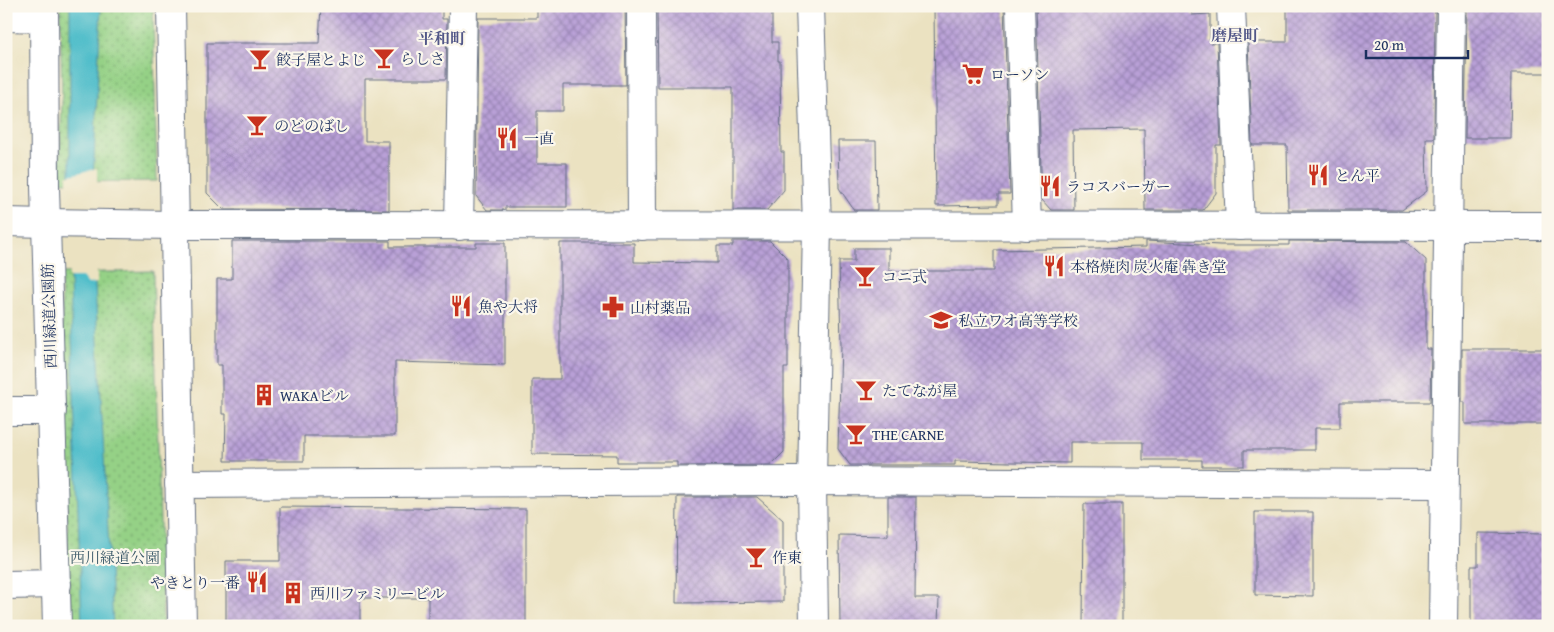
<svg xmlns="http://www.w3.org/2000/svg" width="1554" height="632" viewBox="0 0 1554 632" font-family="'Gentium Book Plus','Noto Serif JP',serif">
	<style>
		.grass { fill: url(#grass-dots); stroke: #588072 }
		.water { fill: #51beca; stroke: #367694 }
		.pier { fill: #ebe2c1 }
		.building { fill: url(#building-cross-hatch) }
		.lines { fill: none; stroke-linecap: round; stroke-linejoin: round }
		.minor-casing { stroke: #646e81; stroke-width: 30 }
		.tertiary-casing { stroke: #646e81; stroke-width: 30 }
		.minor { stroke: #fff; stroke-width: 28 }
		.tertiary { stroke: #fff; stroke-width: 28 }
		.labels { text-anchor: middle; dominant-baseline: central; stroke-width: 4.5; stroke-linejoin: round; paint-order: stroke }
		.poi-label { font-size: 15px; fill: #1b2f5e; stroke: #fbf7ec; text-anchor: start }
		.street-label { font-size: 15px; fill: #1b2f5e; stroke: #fbf7ec }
		.park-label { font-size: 15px; fill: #3a5868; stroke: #fbf7ec }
		.neighbourhood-label { font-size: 16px; font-weight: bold; fill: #525788; stroke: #fbf7ec }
	</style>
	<defs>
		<pattern id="grass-dots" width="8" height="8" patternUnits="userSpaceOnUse" patternTransform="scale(1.25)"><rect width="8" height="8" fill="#95d186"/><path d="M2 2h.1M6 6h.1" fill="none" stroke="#79aa71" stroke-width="1.8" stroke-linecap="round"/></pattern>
		<pattern id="building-cross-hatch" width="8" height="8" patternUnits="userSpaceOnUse" patternTransform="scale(1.25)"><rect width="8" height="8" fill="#b9a0d7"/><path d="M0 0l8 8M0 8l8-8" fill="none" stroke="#9683b2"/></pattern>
	</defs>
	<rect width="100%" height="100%" fill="#fbf7ec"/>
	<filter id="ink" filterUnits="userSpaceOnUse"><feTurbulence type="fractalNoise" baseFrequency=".02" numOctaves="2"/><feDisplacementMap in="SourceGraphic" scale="10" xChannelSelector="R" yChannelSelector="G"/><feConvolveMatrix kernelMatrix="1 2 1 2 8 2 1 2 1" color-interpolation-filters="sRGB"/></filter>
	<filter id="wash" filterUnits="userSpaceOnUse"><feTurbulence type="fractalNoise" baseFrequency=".0096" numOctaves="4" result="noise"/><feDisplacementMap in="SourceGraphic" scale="20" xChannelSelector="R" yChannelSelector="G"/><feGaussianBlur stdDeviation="1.12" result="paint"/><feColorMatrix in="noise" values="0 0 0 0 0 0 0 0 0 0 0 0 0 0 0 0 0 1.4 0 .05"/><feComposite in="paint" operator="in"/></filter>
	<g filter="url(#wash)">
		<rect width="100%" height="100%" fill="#ebe2c1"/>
		<g class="grass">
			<path d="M60,6H153L157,181L59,182L62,101Z"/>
			<path d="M153,271L163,626H70L61,273Z"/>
		</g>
		<path class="water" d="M70,6H101L93,181L95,286L113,626H82L70,280Z"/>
		<path class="pier" d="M97,168V283L88,284L82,277H69L67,176Z"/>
		<g id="blocks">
			<g class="building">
				<path d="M321,6H442V19H447L446,79H365V141H389V210L223,209L207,193V43H319Z"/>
				<path d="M537,6H625L626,85H563V111H537V163H567V207H505V210H487L476,196L478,18H537Z"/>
				<path d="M657,6H772V42H778V61H780L781,152H784V190L767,210H733V87H658Z"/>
				<path d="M934,6H1004L1010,194H998V205L936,206Z"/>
				<path d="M1036,6H1192V15L1210,14V43H1217L1221,145H1216V193L1203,210H1145L1144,129L1073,130L1074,210H1051L1042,200Z"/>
				<path d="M1287,6H1435L1434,138H1426L1427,191L1402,210H1288L1287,145H1252L1248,42H1287Z"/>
				<path d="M1467,6H1548V73H1511L1510,138H1465Z"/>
				<path d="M838,141H876L877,210H854L839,188Z"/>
				<path d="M232,241H390V247H476V243H505V365L395,362V436H304V461H225L226,414H222V365H217V279H232Z"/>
				<path d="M733,241H770L788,259V368H784V452L771,465L677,466V462H617V455L532,454V379H560V243H634V262L717,263V246H733Z"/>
				<path d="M1146,241L1220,245H1289V241L1406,242L1426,260V349H1431L1430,402H1340V428H1315V450H1244V466H1202V460H1143V442H1070V463L955,461V465H850L838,449L841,345L839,261H854V248H889V271H994V250L1146,247Z"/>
				<path d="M1462,349H1548V424H1465V402H1462Z"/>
				<path d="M677,497H757L783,520V602L676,603Z"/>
				<path d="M888,497H916L915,598H939L938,625L840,626L839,535L888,536Z"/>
				<path d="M1084,504H1122V626H1083Z"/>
				<path d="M280,507L526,509V626H428V598H360V626H226V561H280Z"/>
				<path d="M1255,512H1313V596L1255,595Z"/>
				<path d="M1478,533L1548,534V626H1471V566H1478Z"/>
			</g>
		</g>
	</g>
	<g filter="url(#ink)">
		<use href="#blocks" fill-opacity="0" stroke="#646e81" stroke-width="1"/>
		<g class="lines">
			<g class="minor-casing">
				<g id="minor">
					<path d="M44,6L45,187L57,626"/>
					<path d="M171,6L182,626"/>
					<path d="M641,6L642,226"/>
					<path d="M810,6L817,226L812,481L814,626"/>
					<path d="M1020,6L1027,226"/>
					<path d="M1231,6L1240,226"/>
					<path d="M6,17L44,18"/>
					<path d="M6,222L46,223"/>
					<path d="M175,225L1548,226"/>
					<path d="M459,226L463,6"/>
					<path d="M6,411H52"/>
					<path d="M179,484L795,481L1443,484"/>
					<path d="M1443,626L1451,6"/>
				</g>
			</g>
			<g class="tertiary-casing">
				<g id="tertiary">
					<path d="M46,223L175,225"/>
					<path d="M6,585L57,584"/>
				</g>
			</g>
			<use href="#minor" class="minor"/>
			<use href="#tertiary" class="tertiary"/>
		</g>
	</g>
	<defs>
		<g id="bar-bare" transform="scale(1.725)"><path d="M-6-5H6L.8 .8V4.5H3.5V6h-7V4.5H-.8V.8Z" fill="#c8321e" stroke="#fbf7ec" stroke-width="2.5" paint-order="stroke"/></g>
		<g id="supermarket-bare" transform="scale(1.725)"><path d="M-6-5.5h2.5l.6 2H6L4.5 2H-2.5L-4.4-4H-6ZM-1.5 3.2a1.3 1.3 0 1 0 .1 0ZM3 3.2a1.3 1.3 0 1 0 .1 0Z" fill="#c8321e" stroke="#fbf7ec" stroke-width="2.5" paint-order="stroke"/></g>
		<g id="restaurant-bare" transform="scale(1.725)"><path d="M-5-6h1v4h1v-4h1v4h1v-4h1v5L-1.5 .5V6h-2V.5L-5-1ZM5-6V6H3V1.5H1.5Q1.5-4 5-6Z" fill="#c8321e" stroke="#fbf7ec" stroke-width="2.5" paint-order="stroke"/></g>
		<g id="pharmacy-bare" transform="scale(1.725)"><path d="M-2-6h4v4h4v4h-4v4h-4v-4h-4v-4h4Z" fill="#c8321e" stroke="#fbf7ec" stroke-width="2.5" paint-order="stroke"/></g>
		<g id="school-bare" transform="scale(1.725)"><path d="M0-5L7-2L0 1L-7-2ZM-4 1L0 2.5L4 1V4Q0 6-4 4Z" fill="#c8321e" stroke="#fbf7ec" stroke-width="2.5" paint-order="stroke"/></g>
		<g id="building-bare" transform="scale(1.725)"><path d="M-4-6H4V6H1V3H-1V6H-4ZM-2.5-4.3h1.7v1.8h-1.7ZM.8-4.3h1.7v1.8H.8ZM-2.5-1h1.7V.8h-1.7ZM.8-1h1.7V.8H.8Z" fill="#c8321e" stroke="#fbf7ec" stroke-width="2.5" paint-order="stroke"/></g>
	</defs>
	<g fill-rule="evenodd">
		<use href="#bar-bare" x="384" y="58"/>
		<use href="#bar-bare" x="260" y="59"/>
		<use href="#supermarket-bare" x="973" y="74"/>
		<use href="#bar-bare" x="257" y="125"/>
		<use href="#restaurant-bare" x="507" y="138"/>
		<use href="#restaurant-bare" x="1318" y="175"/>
		<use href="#restaurant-bare" x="1050" y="186"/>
		<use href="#restaurant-bare" x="1054" y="266"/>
		<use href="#bar-bare" x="865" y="276"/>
		<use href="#restaurant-bare" x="461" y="306"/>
		<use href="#pharmacy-bare" x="613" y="307"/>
		<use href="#school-bare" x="941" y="320"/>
		<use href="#bar-bare" x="866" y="390"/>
		<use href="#building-bare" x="264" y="395"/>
		<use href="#bar-bare" x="856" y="434"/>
		<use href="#bar-bare" x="756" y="557"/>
		<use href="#restaurant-bare" x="257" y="582"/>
		<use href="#building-bare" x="293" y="593"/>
	</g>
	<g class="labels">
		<g class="poi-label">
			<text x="400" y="58">らしさ</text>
			<text x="276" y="59">餃子屋とよじ</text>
			<text x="990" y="74">ローソン</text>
			<text x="274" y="125">のどのばし</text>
			<text x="524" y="138">一直</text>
			<text x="1335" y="175">とん平</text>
			<text x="1066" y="186">ラコスバーガー</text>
			<text x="1070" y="266">本格焼肉 炭火庵 犇き堂</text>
			<text x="882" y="276">コニ式</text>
			<text x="478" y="306">魚や大将</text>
			<text x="630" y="307">山村薬品</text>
			<text x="958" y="320">私立ワオ高等学校</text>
			<text x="882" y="390">たてなが屋</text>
			<text x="280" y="395">WAKAビル</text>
			<text x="872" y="434">THE CARNE</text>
			<text x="772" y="557">作東</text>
			<text x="240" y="582" text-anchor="end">やきとり一番</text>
			<text x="310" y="593">西川ファミリービル</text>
		</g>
		<g class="street-label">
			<text transform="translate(49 316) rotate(-92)">西川緑道公園筋</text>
		</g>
		<g class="park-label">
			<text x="115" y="557">西川緑道公園</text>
		</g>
		<g class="neighbourhood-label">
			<text x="1235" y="35">磨屋町</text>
			<text x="442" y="38">平和町</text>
		</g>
	</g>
	<rect width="1554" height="632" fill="none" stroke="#fbf7ec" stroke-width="25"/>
	<path d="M1366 50v8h102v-8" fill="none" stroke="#1b2f5e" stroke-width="2.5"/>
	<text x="1374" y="50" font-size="15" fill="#1b2f5e" stroke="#fbf7ec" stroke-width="4" paint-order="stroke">20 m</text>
</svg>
